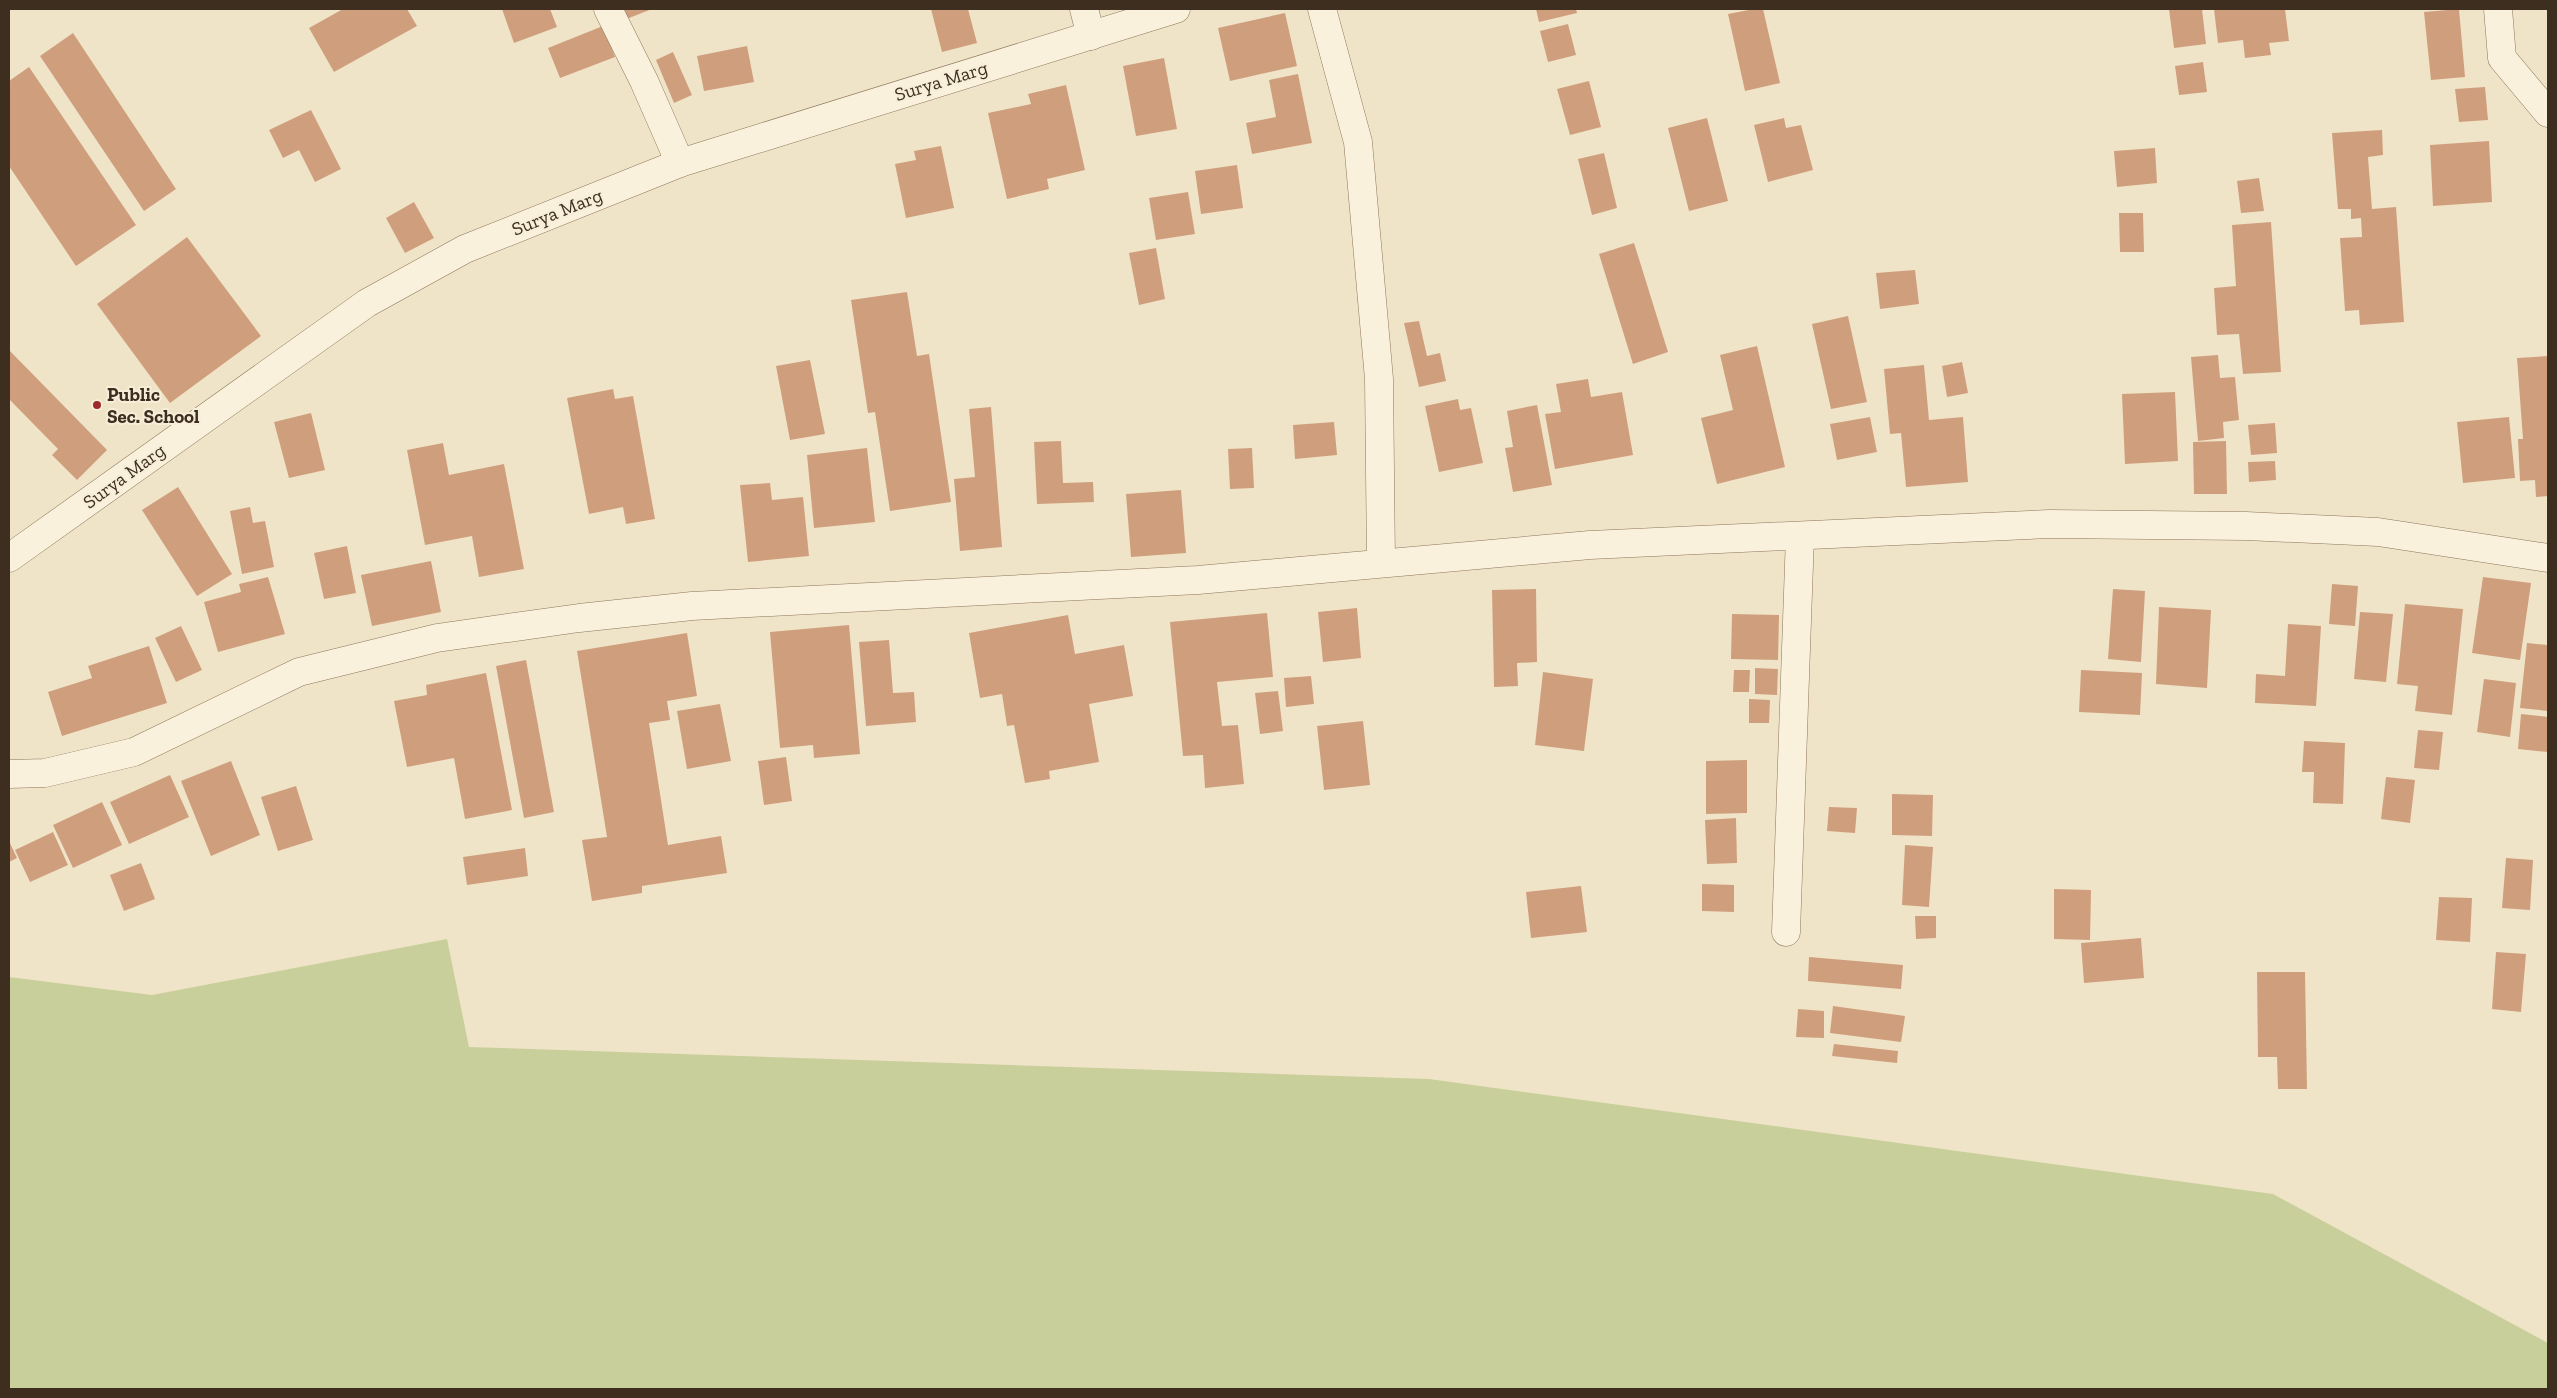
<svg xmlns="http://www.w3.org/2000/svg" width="2557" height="1398" viewBox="0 0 2557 1398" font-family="'Zilla Slab',serif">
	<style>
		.green { fill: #c9cf9b }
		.building { fill: #cf9f7d }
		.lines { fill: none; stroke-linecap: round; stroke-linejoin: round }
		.street-casing { stroke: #8d765c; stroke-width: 29 }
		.street { stroke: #faf1dc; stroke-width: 28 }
		.poi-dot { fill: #9e2a2b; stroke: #f7eed8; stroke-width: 2 }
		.labels { text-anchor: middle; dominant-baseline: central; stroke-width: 4; stroke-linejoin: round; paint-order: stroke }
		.street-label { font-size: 19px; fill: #3d2e20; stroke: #f7eed8 }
		.poi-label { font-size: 19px; font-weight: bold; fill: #3d2e20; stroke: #f7eed8; text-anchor: start }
	</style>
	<rect width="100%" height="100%" fill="#f0e4c8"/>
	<path class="green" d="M447,939L469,1047L1429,1079L2273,1194L2548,1343V1389H9V977L152,995Z"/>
	<g class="building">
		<path d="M343,9H407L417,26L334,72L309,28Z"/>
		<path d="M502,9H550L557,27L514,43Z"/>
		<path d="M620,9H652L624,20Z"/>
		<path d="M931,9H968L977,43L942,52Z"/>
		<path d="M1536,9H1576L1577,13L1539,22Z"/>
		<path d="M1754,9H1763L1780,83L1745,91L1728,14Z"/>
		<path d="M2169,9H2202L2206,44L2174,48Z"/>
		<path d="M2214,9H2285L2289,41L2269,43L2271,55L2245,58L2243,40L2218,43Z"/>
		<path d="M2459,9L2465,77L2431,80L2424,12Z"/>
		<path d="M1285,13L1297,66L1230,81L1218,28Z"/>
		<path d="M1568,24L1576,55L1548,62L1540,31Z"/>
		<path d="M603,26L615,57L560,78L548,48Z"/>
		<path d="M73,33L176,189L144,211L40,56Z"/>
		<path d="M747,46L754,82L704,91L697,56Z"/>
		<path d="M673,52L692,95L674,103L656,60Z"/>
		<path d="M1164,58L1177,129L1136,136L1123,66Z"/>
		<path d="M2203,62L2207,92L2179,95L2175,66Z"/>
		<path d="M29,67L136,225L76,266L9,166V81Z"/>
		<path d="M1298,74L1312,143L1252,154L1246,123L1276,117L1269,80Z"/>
		<path d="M1589,81L1601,127L1570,135L1557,89Z"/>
		<path d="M1066,85L1085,170L1047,179L1049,189L1007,199L988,113L1031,104L1028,94Z"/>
		<path d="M2485,87L2488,120L2459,122L2455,89Z"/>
		<path d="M311,110L341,169L315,182L299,150L283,158L269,130Z"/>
		<path d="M1707,118L1728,201L1689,211L1668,128Z"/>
		<path d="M1784,118L1786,128L1801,125L1813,170L1768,182L1754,125Z"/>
		<path d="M2382,130L2383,155L2368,157L2372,209L2396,207L2404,322L2360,325L2359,310L2345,311L2340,238L2362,237L2361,218L2351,219V209H2338L2332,133Z"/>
		<path d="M2489,141L2492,202L2433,206L2430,145Z"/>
		<path d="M941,146L954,208L906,218L895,164L916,160L914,151Z"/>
		<path d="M2155,148L2157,183L2117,187L2114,151Z"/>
		<path d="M1604,153L1617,208L1592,215L1578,159Z"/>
		<path d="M1237,165L1243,208L1201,214L1195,171Z"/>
		<path d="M2259,178L2264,211L2241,213L2237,181Z"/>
		<path d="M1188,192L1195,234L1156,240L1149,198Z"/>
		<path d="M414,202L434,238L405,253L386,218Z"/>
		<path d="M2119,213H2143L2144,252H2120Z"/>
		<path d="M2271,222L2281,372L2243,374L2239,334L2217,335L2214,288L2236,286L2232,225Z"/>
		<path d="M187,237L261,336L170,403L97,304Z"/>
		<path d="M1634,243L1668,352L1633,364L1599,254Z"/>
		<path d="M1156,248L1165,299L1139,305L1129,253Z"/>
		<path d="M1915,270L1919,304L1880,309L1876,273Z"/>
		<path d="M907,292L917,356L929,354L951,502L890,511L875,412L868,413L851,300Z"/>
		<path d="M1848,316L1867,402L1831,409L1812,324Z"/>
		<path d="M1419,321L1427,356L1440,353L1446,381L1419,387L1404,323Z"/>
		<path d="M1757,346L1785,467L1717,484L1701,418L1733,410L1720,355Z"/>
		<path d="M9,350L107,450L77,480L52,455L58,449L9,399Z"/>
		<path d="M2218,355L2220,378L2235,377L2239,420L2223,422L2224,438L2198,441L2191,357Z"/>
		<path d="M2548,356V496L2536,497L2535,480L2520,481L2518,439H2523L2517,358Z"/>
		<path d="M810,360L825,434L790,440L776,366Z"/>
		<path d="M1962,362L1968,393L1947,397L1942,366Z"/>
		<path d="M1924,365L1929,420L1963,417L1968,482L1906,487L1901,433L1890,434L1884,369Z"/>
		<path d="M1588,379L1591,397L1622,392L1633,455L1555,469L1545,414L1561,412L1556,384Z"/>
		<path d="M613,389L615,399L633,396L655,519L626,524L623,507L589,514L567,398Z"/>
		<path d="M2175,392L2178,461L2125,464L2122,394Z"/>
		<path d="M1458,399L1460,410L1471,408L1483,463L1439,472L1425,406Z"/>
		<path d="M1537,405L1552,485L1513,492L1505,448L1513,447L1507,411Z"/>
		<path d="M991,407L1002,547L960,551L954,479L975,477L969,409Z"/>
		<path d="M311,413L325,470L289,478L274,422Z"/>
		<path d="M1870,417L1877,452L1837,460L1830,424Z"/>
		<path d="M2509,417L2515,478L2463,483L2457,422Z"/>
		<path d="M1334,422L1337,455L1295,459L1293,425Z"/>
		<path d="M2275,423L2277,453L2251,455L2248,425Z"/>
		<path d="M1061,441L1063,483L1093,482L1094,502L1037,504L1034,442Z"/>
		<path d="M2226,441L2227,494H2194L2193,442Z"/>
		<path d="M443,443L449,475L504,464L524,569L479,577L472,536L425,545L407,450Z"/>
		<path d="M867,448L875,522L814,528L807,455Z"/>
		<path d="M1252,448L1254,488L1230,489L1228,449Z"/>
		<path d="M2275,461L2276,480L2249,482L2248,462Z"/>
		<path d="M770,483L772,500L803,497L809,556L748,562L740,485Z"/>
		<path d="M178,487L232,574L197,596L142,510Z"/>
		<path d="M1181,490L1186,553L1131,557L1126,494Z"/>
		<path d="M250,507L253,523L265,521L274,567L242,574L230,511Z"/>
		<path d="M347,546L356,593L324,599L314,553Z"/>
		<path d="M431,561L441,612L372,626L361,575Z"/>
		<path d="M268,577L285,634L218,652L204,602L241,592L239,584Z"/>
		<path d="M2483,577L2531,583L2520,660L2472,653Z"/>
		<path d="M2332,584L2358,586L2355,626L2329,624Z"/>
		<path d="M1536,589L1537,662L1517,663L1518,686L1494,687L1492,590Z"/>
		<path d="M2113,589L2145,591L2141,662L2108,659Z"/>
		<path d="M2405,604L2463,609L2452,715L2415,711L2418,686L2397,684Z"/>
		<path d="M2159,607L2211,610L2207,688L2156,684Z"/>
		<path d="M1357,608L1361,658L1323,662L1318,612Z"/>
		<path d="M2360,612L2393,614L2386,682L2354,679Z"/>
		<path d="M1267,613L1273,677L1217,682L1222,726L1238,725L1244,784L1205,788L1203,755L1183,756L1170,622Z"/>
		<path d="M1732,614L1779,615L1778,660L1731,659Z"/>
		<path d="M1068,615L1075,654L1124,645L1133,696L1089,704L1099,762L1049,771L1050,779L1025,783L1014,725L1007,726L1002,694L980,698L969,633Z"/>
		<path d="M2288,624L2321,626L2316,706L2255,703L2256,674L2285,676Z"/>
		<path d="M849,625L860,754L814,758L813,745L780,748L770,632Z"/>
		<path d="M181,626L202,670L176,682L155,638Z"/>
		<path d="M687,633L697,696L667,701L670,720L649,723L668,845L721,836L727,873L642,886V893L592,901L582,840L607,837L577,651Z"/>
		<path d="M889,640L893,693L914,692L916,722L866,726L859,642Z"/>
		<path d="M2527,643L2548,645V711L2520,708Z"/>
		<path d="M149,646L167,703L62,736L48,692L92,678L88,666Z"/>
		<path d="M526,660L554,812L524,818L496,666Z"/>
		<path d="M1755,668L1778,669L1777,695L1755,694Z"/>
		<path d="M1734,670H1750L1749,692H1733Z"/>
		<path d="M2081,670L2142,673L2140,715L2079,712Z"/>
		<path d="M1543,672L1593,679L1584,751L1535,745Z"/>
		<path d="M486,673L512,810L465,819L454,758L407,767L394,701L427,695L426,685Z"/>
		<path d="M1311,676L1314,704L1286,707L1284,678Z"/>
		<path d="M2484,679L2516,683L2510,737L2477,732Z"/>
		<path d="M1278,691L1283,731L1260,734L1255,693Z"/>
		<path d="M1749,699L1770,700L1769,723H1749Z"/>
		<path d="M720,704L731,761L687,769L677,711Z"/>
		<path d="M2521,714L2548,717V752L2518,749Z"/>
		<path d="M1363,721L1370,785L1324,790L1317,726Z"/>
		<path d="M2418,730L2443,732L2439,770L2414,768Z"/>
		<path d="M2304,741L2345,743L2343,804L2313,803L2314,772H2302Z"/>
		<path d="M786,757L792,801L764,805L758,761Z"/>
		<path d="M1747,760V813L1706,814V761Z"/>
		<path d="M231,761L260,835L211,856L181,781Z"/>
		<path d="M170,775L189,817L129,844L110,802Z"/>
		<path d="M2386,777L2415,780L2410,823L2381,819Z"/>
		<path d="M296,786L313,840L278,851L261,797Z"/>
		<path d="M1892,794L1933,795L1932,836L1892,835Z"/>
		<path d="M102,802L122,845L73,868L53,825Z"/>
		<path d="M1829,807L1857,808L1855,833L1827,831Z"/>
		<path d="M1736,818L1737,863L1707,864L1705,820Z"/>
		<path d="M53,832L68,865L30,882L15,850Z"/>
		<path d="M9,841L17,858L9,862Z"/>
		<path d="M1905,845L1933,847L1929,907L1902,905Z"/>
		<path d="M525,848L528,876L467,885L463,857Z"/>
		<path d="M2506,858L2533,860L2530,910L2502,908Z"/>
		<path d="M141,863L155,899L124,911L110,875Z"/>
		<path d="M1702,884L1734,885V912L1702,911Z"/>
		<path d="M1581,886L1587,932L1531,938L1526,892Z"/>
		<path d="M2054,889L2091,890L2090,940L2054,939Z"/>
		<path d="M2439,897L2472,898L2470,942L2436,940Z"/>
		<path d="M1915,916H1936V938L1916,939Z"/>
		<path d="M2141,938L2144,978L2084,983L2081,943Z"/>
		<path d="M2496,952L2526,954L2521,1012L2492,1009Z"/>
		<path d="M1809,957L1903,965L1901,989L1808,981Z"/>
		<path d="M2257,972H2305L2307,1089H2278L2277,1057H2258Z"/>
		<path d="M1833,1006L1905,1016L1901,1042L1830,1033Z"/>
		<path d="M1798,1009L1824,1011V1038L1796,1037Z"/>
		<path d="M1834,1044L1898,1051L1897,1063L1832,1056Z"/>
	</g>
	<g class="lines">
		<g class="street-casing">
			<g id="street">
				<path d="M608,9L644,81L680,163"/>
				<path d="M1084,9L1091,36"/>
				<path d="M1322,9L1358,142L1379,379L1381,563"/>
				<path d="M2498,9L2502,58L2548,113"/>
				<path d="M9,558L367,303L465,249L680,163L1176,9"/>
				<path d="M9,774L45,773L134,752L299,672L437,638L579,618L692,606L1198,580L1590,545L2050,524L2246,526L2378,532L2548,558"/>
				<path d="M1786,932L1800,536"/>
			</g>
		</g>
		<use href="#street" class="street"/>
	</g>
	<circle class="poi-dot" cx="97" cy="405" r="5"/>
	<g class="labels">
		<g class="street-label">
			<text transform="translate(941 81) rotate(-17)">Surya Marg</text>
			<text transform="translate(557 212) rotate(-22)">Surya Marg</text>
			<text transform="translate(124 476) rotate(-36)">Surya Marg</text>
		</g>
		<g class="poi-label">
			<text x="107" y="394">Public<tspan x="107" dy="22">Sec. School</tspan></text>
		</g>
	</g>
	<rect width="2557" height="1398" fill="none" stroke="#3d2e20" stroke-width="20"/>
</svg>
